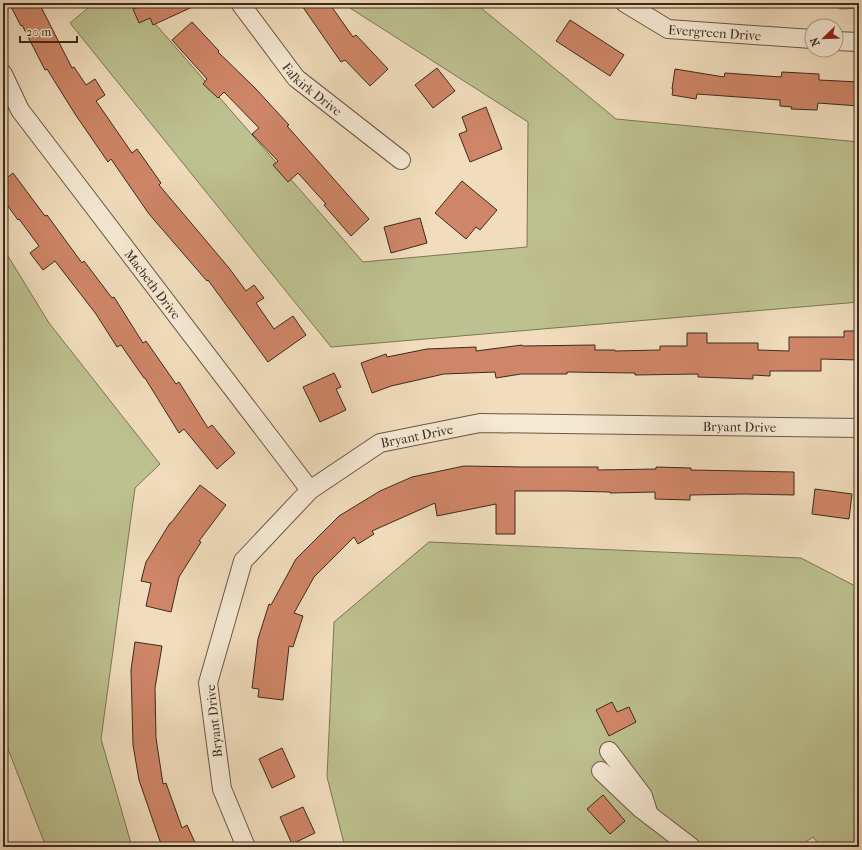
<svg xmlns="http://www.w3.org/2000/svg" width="862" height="850" viewBox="0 0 862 850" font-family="'IM FELL French Canon',serif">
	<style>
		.green { fill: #bdc08f; stroke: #7d7556 }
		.building { fill: #cf8668; stroke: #3d2a1d }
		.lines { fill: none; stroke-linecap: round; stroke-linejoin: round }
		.minor-casing { stroke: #6a5745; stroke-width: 20 }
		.minor { stroke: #f6e9d4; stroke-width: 18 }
		.labels { text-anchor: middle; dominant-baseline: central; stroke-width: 3.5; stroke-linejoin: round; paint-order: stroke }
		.street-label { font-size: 13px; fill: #3d2a1d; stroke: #f6e9d4 }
	</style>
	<rect width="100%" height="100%" fill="#f1ddbd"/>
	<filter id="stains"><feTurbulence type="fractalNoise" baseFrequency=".005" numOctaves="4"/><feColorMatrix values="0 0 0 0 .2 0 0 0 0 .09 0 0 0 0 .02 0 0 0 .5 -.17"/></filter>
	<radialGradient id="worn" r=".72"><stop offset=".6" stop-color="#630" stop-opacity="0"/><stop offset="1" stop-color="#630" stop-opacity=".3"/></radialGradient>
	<g class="green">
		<path d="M94,3H137L363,262L527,247L528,122L347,6L346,3H475L616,119L859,142V302L331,347L70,23Z"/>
		<path d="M829,3H859V8L841,9Z"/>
		<path d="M3,248L49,323L160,464L135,488L101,739L132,847H46L3,736Z"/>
		<path d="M429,542L801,558L859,588V847H821L813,837L798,847H345L327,777L334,622Z"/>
	</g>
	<g class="building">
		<path d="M9,3H39L72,68L74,67L86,85L95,79L105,95L96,101L132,153L137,149L161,183L159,185L229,268L246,291L254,285L264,298L256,303L274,329L293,316L306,335L268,362L208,280L207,281L149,214L111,159L108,162L75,114L47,69L45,70L22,25L21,26Z"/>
		<path d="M143,3H201L153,25L150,18L139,23L133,9L144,4Z"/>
		<path d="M300,3H329L353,37L356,35L388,69L370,86L345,60L341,62Z"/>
		<path d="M570,20L624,55L610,76L556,41Z"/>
		<path d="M192,22L219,51L218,52L255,88L289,125L287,126L369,219L351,236L324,205L326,204L298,173L288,182L273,165L278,161L252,134L259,128L224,92L218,98L203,84L207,79L172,40Z"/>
		<path d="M437,68L455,91L433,108L415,85Z"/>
		<path d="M675,69L724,77L725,73L781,77L782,72L819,74V80L859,82V106L818,103L817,110L791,109L792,107L780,106V100L697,94L696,99L672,95L673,89H672Z"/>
		<path d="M486,107L502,149L470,162L459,134L467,131L462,117Z"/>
		<path d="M13,173L45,216L47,215L82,263L84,261L112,298L114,297L143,343L146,341L176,384L179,382L208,428L212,425L235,453L217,469L184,429L179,433L145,378H144L121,345L117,347L96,314L55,261L43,270L30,253L39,246L19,219L18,220L3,199V181Z"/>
		<path d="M462,181L497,210L480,230L476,227L466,239L435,213Z"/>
		<path d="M420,218L427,243L391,253L384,227Z"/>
		<path d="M844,331H859V360L821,359V371H770V376L753,375V379L698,377V374L635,375V373L567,372V374H521L496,378L495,372L444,374L391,386L372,393L361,363L386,354L387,357L427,349L476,347V351L522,345L523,346L595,345V350H615V351L660,350V346H687V333H707V343H758V350L789,351V337H844Z"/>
		<path d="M334,373L341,387L336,389L346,410L320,422L303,387Z"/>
		<path d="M464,466L524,467H598V470L656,469V467L691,468V470L794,472V495L744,494L690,495V500L655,499V492L610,493V492L567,491H515V534H496V504L437,516L435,503L372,531L374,534L358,544L354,537L314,577L294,613L303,616L293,647L289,646L283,700L258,697L259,689L252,688L258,639L269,604L271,605L296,559L339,516L380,491L412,477Z"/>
		<path d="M200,485L226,505L199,541L201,542L179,577L171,612L146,606L151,583L141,581L146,562L170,523H171Z"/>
		<path d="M815,489L852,494L849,519L812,514Z"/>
		<path d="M135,642L162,646L155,688L156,738L163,784L166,783L182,828L187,825L197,847H162L139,780L133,745L131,670Z"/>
		<path d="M612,702L617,712L629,707L636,722L609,736L596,710Z"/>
		<path d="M282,748L295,777L272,788L259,759Z"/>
		<path d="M603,795L625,821L610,834L587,809Z"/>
		<path d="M303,807L315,833L292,844L280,817Z"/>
	</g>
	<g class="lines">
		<g class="minor-casing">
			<g id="minor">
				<path id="s1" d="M240,3L296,78L401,160"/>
				<path id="s2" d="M625,3L668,29L812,39"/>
				<path d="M836,41L859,42"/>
				<path id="s3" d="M3,74L20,110L310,490"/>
				<path d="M609,751L643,796L648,812"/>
				<path d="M601,771L640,808L691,847"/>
				<path id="s4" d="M246,847L222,789L208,683L243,561L310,490L380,443L480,423L859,428"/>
			</g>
		</g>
		<use href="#minor" class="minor"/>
	</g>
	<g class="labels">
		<g class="street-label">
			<text stroke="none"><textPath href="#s2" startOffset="97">Evergreen Drive</textPath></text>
			<text stroke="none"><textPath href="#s1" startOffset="113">Falkirk Drive</textPath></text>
			<text stroke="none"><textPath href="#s3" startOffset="259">Macbeth Drive</textPath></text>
			<text stroke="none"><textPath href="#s4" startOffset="840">Bryant Drive</textPath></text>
			<text stroke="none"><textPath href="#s4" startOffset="516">Bryant Drive</textPath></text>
			<text transform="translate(214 721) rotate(-96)">Bryant Drive</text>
		</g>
	</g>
	<rect width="862" height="850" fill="none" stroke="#f1ddbd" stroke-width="16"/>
	<rect x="4" y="4" width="854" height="842" fill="none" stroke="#3d2a1d" stroke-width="2"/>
	<rect x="8" y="8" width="846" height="834" fill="none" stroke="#3d2a1d"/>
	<g transform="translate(824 38) rotate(247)"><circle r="19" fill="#f6e9d4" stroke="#ac9d8b"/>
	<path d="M0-3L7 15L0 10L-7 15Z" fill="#8f2418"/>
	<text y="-6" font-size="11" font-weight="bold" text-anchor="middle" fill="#3d2a1d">N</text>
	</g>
	<path d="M20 36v6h57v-6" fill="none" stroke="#3d2a1d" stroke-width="2"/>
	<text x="26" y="36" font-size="12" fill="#3d2a1d" stroke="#f6e9d4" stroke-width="3" paint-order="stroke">20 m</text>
	<rect width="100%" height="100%" filter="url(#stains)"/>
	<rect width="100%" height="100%" fill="url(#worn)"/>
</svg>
